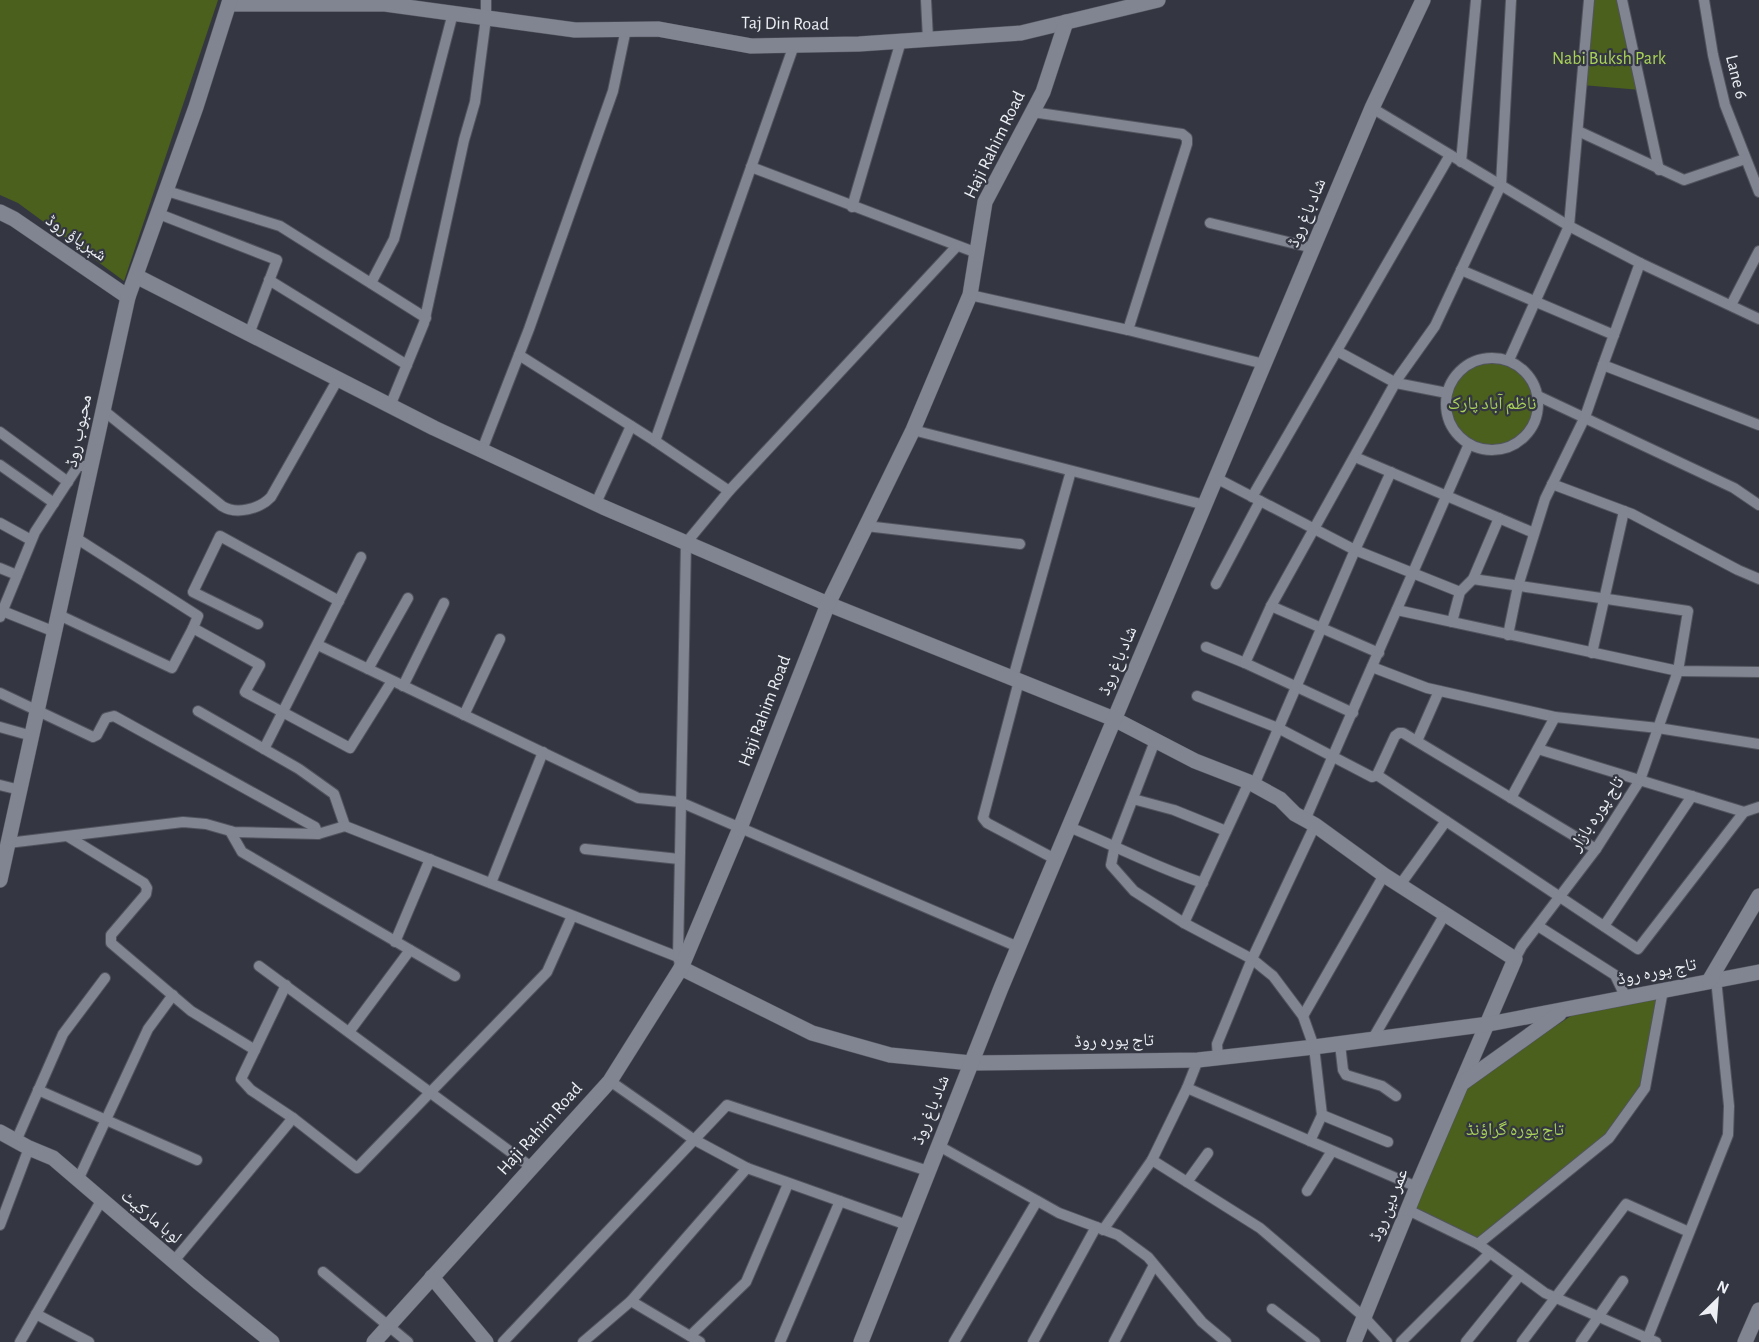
<svg xmlns="http://www.w3.org/2000/svg" width="1759" height="1342" viewBox="0 0 1759 1342" font-family="'Alegreya Sans','Noto Naskh Arabic',sans-serif">
	<style>
		.green { fill: #4b601d }
		.lines { fill: none; stroke-linecap: round; stroke-linejoin: round }
		.street-casing { stroke: #51545d; stroke-width: 12 }
		.secondary-casing { stroke: #51545d; stroke-width: 16 }
		.street { stroke: #818491; stroke-width: 10 }
		.secondary { stroke: #818491; stroke-width: 15 }
		.labels { text-anchor: middle; dominant-baseline: central; stroke-width: 4.5; stroke-linejoin: round; paint-order: stroke }
		.street-label { font-size: 18px; fill: #eceef4; stroke: #343741 }
		.park-label { font-size: 18px; fill: #a9d258; stroke: #343741 }
	</style>
	<rect width="100%" height="100%" fill="#343741"/>
	<g class="green">
		<path d="M0,0H218L124,281L18,203L0,195Z"/>
		<path d="M1589,0H1622L1641,90L1582,85Z"/>
		<circle cx="1492" cy="404" r="46"/>
		<path d="M1663,990L1645,1088L1609,1138L1478,1244L1408,1210L1463,1086L1585,1007Z"/>
	</g>
	<g class="lines">
		<g class="street-casing">
			<g id="street">
				<path d="M926,0L928,39"/>
				<path d="M1622,0L1659,170"/>
				<path d="M1704,0L1713,55L1725,105L1759,192"/>
				<path d="M1372,108L1569,226L1640,263L1759,319"/>
				<path d="M1032,112L1182,134L1187,138V144L1128,330"/>
				<path d="M1578,131L1684,180L1745,159"/>
				<path d="M1461,162L1476,0"/>
				<path d="M751,167L977,253"/>
				<path d="M167,191L280,226L426,318"/>
				<path d="M852,207L901,41"/>
				<path d="M159,214L277,260L249,334"/>
				<path d="M1210,223L1313,248"/>
				<path d="M1640,263L1603,365L1759,425"/>
				<path d="M1461,270L1614,335"/>
				<path d="M269,280L407,365"/>
				<path d="M371,283L394,239L453,13"/>
				<path d="M970,295L1128,330L1264,364"/>
				<path d="M1731,305L1759,251"/>
				<path d="M1337,351L1396,383L1447,393"/>
				<path d="M519,355L655,441L729,491"/>
				<circle cx="1492" cy="404" r="46"/>
				<path d="M1509,360L1569,226L1589,0"/>
				<path d="M1538,396L1734,488L1759,505"/>
				<path d="M390,406L424,323L464,140L475,102L486,18V0"/>
				<path d="M103,410L222,506C236,515 260,509 271,497L338,379"/>
				<path d="M913,430L1205,505"/>
				<path d="M0,432L68,482"/>
				<path d="M655,441L794,45"/>
				<path d="M482,450L529,329L613,91L626,29"/>
				<path d="M1355,457L1534,533"/>
				<path d="M0,465L54,503"/>
				<path d="M1216,478L1355,550L1460,592"/>
				<path d="M1552,484L1632,514L1738,570L1759,579"/>
				<path d="M1252,497L1450,155"/>
				<path d="M596,503L631,426"/>
				<path d="M0,523L31,540"/>
				<path d="M866,526L1020,544"/>
				<path d="M76,538L198,616L193,628L260,665L245,692L350,748L392,681"/>
				<path d="M0,568L17,575"/>
				<path d="M1473,579L1688,611L1678,671L1640,780L1596,849L1522,946L1515,959"/>
				<path d="M1216,584L1260,501"/>
				<path d="M1271,606L1379,653"/>
				<path d="M0,610L55,632"/>
				<path d="M1397,610L1678,671L1759,672"/>
				<path d="M59,615L172,668L193,628"/>
				<path d="M0,617L35,532L78,466H92"/>
				<path d="M1452,622L1460,592L1473,579L1499,518"/>
				<path d="M258,624L193,592L220,536L339,601"/>
				<path d="M1508,635L1518,586L1545,499L1585,417L1603,365"/>
				<path d="M318,645L638,798L680,802L1018,947"/>
				<path d="M1206,647L1245,663"/>
				<path d="M1592,653L1624,511"/>
				<path d="M1372,667L1427,688L1555,717L1658,728L1759,744"/>
				<path d="M368,669L408,598"/>
				<path d="M1013,678L1071,471"/>
				<path d="M1019,681L983,818L987,823L1055,859"/>
				<path d="M403,686L444,603"/>
				<path d="M0,693L93,737L97,735L106,718L114,716L315,827L318,834"/>
				<path d="M1197,696L1278,728L1372,777L1377,775L1395,736L1399,733H1403L1596,849"/>
				<path d="M198,711L299,769L334,794L345,826"/>
				<path d="M1353,713L1245,663L1271,606L1398,378L1435,326L1501,185L1511,0"/>
				<path d="M464,715L500,639"/>
				<path d="M0,727L32,736"/>
				<path d="M1155,741L1115,845L1111,865L1134,891L1184,923L1252,959L1273,976L1303,1016L1314,1047L1322,1115L1310,1141"/>
				<path d="M1417,741L1439,691"/>
				<path d="M264,749L361,557"/>
				<path d="M1538,749L1744,812"/>
				<path d="M1377,775L1638,949L1744,812L1759,807"/>
				<path d="M0,785L20,790"/>
				<path d="M1254,785L1355,550L1391,472"/>
				<path d="M1511,798L1555,717"/>
				<path d="M1133,799L1174,810L1226,831"/>
				<path d="M1305,820L1469,444"/>
				<path d="M1069,827C1114,845 1157,868 1203,883"/>
				<path d="M230,831L242,852L455,976"/>
				<path d="M67,836L144,883L147,888L146,894L111,935V943L191,1011L255,1050"/>
				<path d="M8,843L183,822L206,824L234,832L318,834L345,826L678,957"/>
				<path d="M585,849L679,859"/>
				<path d="M491,883L543,752"/>
				<path d="M1400,885L1446,821"/>
				<path d="M1184,923L1249,782"/>
				<path d="M1538,926L1615,975L1626,998"/>
				<path d="M1604,926L1692,796"/>
				<path d="M395,942L430,859"/>
				<path d="M259,966L531,1167"/>
				<path d="M681,968L678,957L686,543L729,491L957,246"/>
				<path d="M286,985L241,1079L251,1090L293,1118L357,1168L547,972L572,916"/>
				<path d="M1303,1016L1384,875"/>
				<path d="M349,1032L410,950"/>
				<path d="M1372,1040L1445,914"/>
				<path d="M1340,1044L1343,1070L1346,1075L1382,1086L1396,1096"/>
				<path d="M1218,1058L1217,1044L1252,959L1315,825"/>
				<path d="M610,1081L693,1139L747,1168L907,1225"/>
				<path d="M1187,1088L1198,1060"/>
				<path d="M38,1090L197,1160"/>
				<path d="M1322,1115L1388,1142"/>
				<path d="M16,1141L63,1034L105,978"/>
				<path d="M939,1146L1059,1213L1118,1235L1148,1257L1202,1322L1226,1342"/>
				<path d="M1152,1160L1260,1228L1364,1317L1387,1342"/>
				<path d="M78,1180L148,1029L173,995"/>
				<path d="M1187,1182L1208,1153"/>
				<path d="M1307,1191L1332,1151"/>
				<path d="M1408,1210L1478,1244L1545,1293L1656,1342"/>
				<path d="M0,1225L29,1148"/>
				<path d="M1103,1230L1152,1160L1187,1088L1417,1187"/>
				<path d="M1478,1244L1609,1138L1645,1088L1663,990"/>
				<path d="M173,1262L293,1118"/>
				<path d="M323,1272L408,1342"/>
				<path d="M631,1301L700,1342"/>
				<path d="M1272,1309L1315,1342"/>
				<path d="M36,1314L89,1342"/>
				<path d="M690,1336L746,1282L788,1184"/>
				<path d="M20,1342L101,1201"/>
				<path d="M503,1342L727,1105L928,1171"/>
				<path d="M583,1342L631,1301L747,1168"/>
				<path d="M780,1342L840,1201"/>
				<path d="M954,1342L1037,1201"/>
				<path d="M1033,1342L1096,1227"/>
				<path d="M1114,1342L1154,1265"/>
				<path d="M1401,1342L1490,1253"/>
				<path d="M1466,1342L1520,1275"/>
				<path d="M1522,1342L1626,1204L1689,1232"/>
				<path d="M1581,1342L1623,1281"/>
				<path d="M1646,1342L1728,1135L1729,1106L1716,979"/>
			</g>
		</g>
		<g class="secondary-casing">
			<g id="secondary">
				<path d="M229,4H385L575,30L658,29L751,46L859,44L1021,33L1158,0"/>
				<path d="M0,212L14,219L128,297"/>
				<path d="M136,276L434,428L603,507L828,604L1114,719L1195,761L1249,782L1280,799L1295,814L1315,825L1384,875L1515,959L1417,1187L1354,1342"/>
				<path d="M0,880L128,297L196,107L230,0"/>
				<path d="M681,968L812,1033L890,1055L971,1063L1198,1060L1314,1047L1489,1024L1759,972"/>
				<path d="M1709,981L1759,896"/>
				<path d="M1464,1082L1559,1014"/>
				<path d="M0,1132L29,1148L53,1158L199,1283L272,1342"/>
				<path d="M432,1277L486,1342"/>
				<path d="M374,1342L610,1081L681,968L740,828L828,604L913,430L970,295L985,202L1043,92L1066,22"/>
				<path d="M861,1342L1001,988L1372,108L1423,0"/>
				<path d="M1745,1342L1759,1310"/>
			</g>
		</g>
		<use href="#street" class="street"/>
		<use href="#secondary" class="secondary"/>
	</g>
	<g class="labels">
		<g class="street-label">
			<text transform="translate(785 24) rotate(1)">Taj Din Road</text>
			<text transform="translate(1736 77) rotate(76)">Lane 6</text>
			<text transform="translate(995 145) rotate(-64)">Haji Rahim Road</text>
			<text transform="translate(1307 213) rotate(-67)">شاد باغ روڈ</text>
			<text transform="translate(76 238) rotate(34)">شېرپاؤ روڈ</text>
			<text transform="translate(79 431) rotate(-78)">محبوب روڈ</text>
			<text transform="translate(1118 661) rotate(-67)">شاد باغ روڈ</text>
			<text transform="translate(765 711) rotate(-69)">Haji Rahim Road</text>
			<text transform="translate(1597 814) rotate(-57)">تاج پورہ بازار</text>
			<text transform="translate(1657 972) rotate(-11)">تاج پورہ روڈ</text>
			<text transform="translate(1114 1041) rotate(-1)">تاج پورہ روڈ</text>
			<text transform="translate(931 1110) rotate(-68)">شاد باغ روڈ</text>
			<text transform="translate(540 1129) rotate(-48)">Haji Rahim Road</text>
			<text transform="translate(1389 1205) rotate(-68)">عمر دین روڈ</text>
			<text transform="translate(151 1217) rotate(40)">لوہا مارکیٹ</text>
		</g>
		<g class="park-label">
			<text x="1609" y="59">Nabi Buksh Park</text>
			<text x="1492" y="404">ناظم آباد پارک</text>
			<text x="1515" y="1130">تاج پورہ گراؤنڈ</text>
		</g>
	</g>
	<g transform="translate(1717 1300) rotate(25)" stroke="#343741" stroke-width="4.5" paint-order="stroke">
	<path d="M0-4.5L10 22L0 15L-10 22Z" fill="#eceef4"/>
	<text y="-9" font-size="16" font-weight="bold" text-anchor="middle" fill="#eceef4">N</text>
	</g>
</svg>
